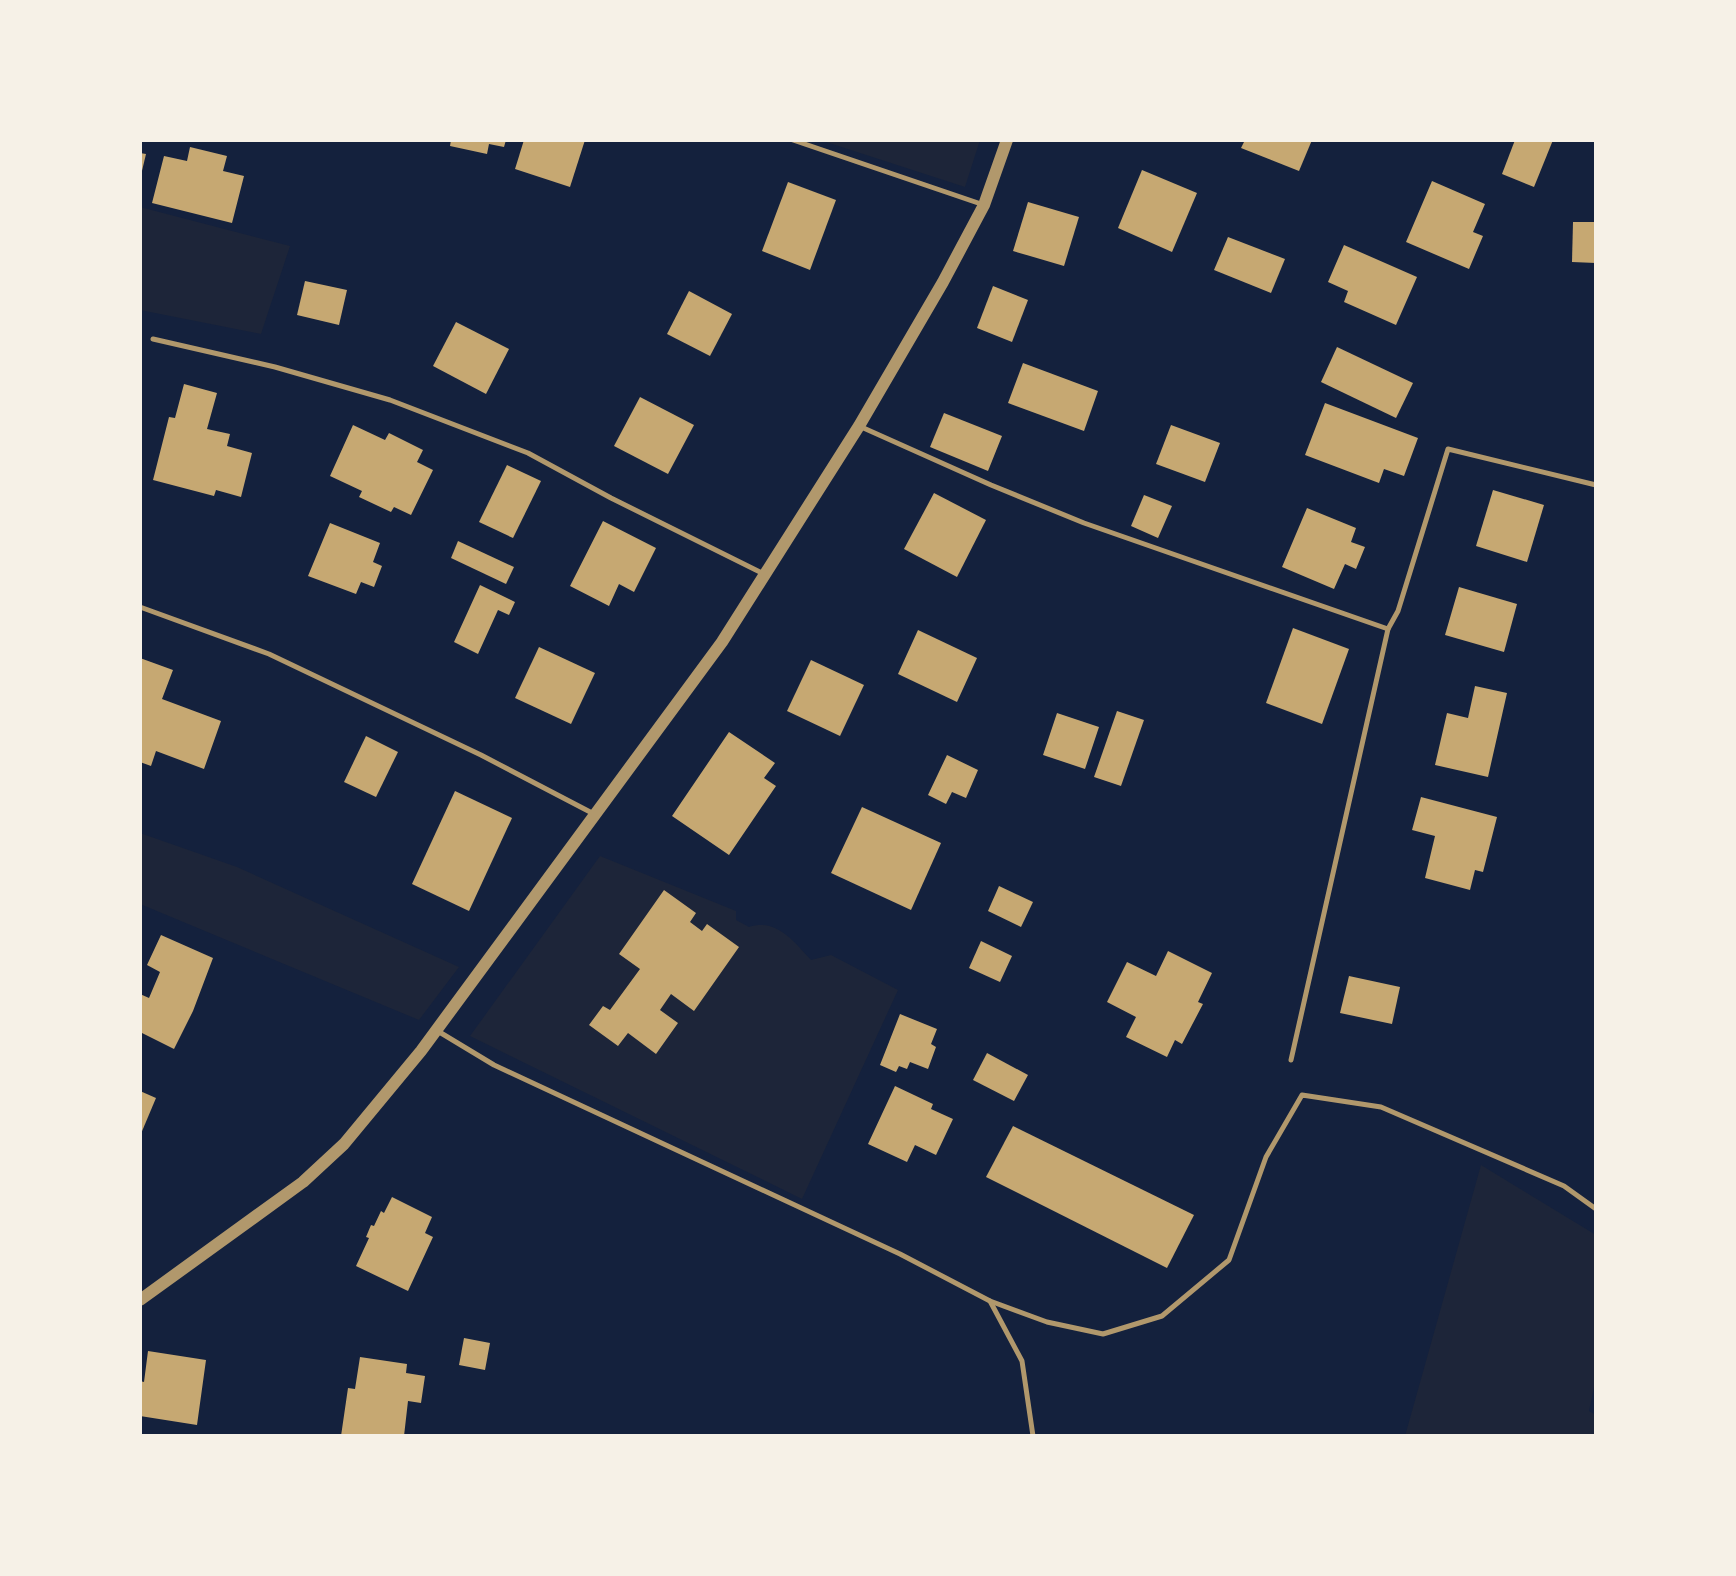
<svg xmlns="http://www.w3.org/2000/svg" width="1736" height="1576" viewBox="0 0 1736 1576" font-family="'Fira Sans',sans-serif">
	<style>
		.green { fill: #1d2539 }
		.building { fill: #c6a872 }
		.lines { fill: none; stroke-linecap: round; stroke-linejoin: round }
		.service { stroke: #b1986c; stroke-width: 5 }
		.tertiary { stroke: #b1986c; stroke-width: 12 }
	</style>
	<rect width="100%" height="100%" fill="#14213d"/>
	<g class="green">
		<path d="M820,140H980L965,187Z"/>
		<path d="M140,207L290,246L261,334L140,310Z"/>
		<path d="M140,833L237,867L459,967L419,1020L140,904Z"/>
		<path d="M600,856L736,911V920L749,927C777,918 794,942 811,960L831,955L898,990L802,1199L470,1036Z"/>
		<path d="M1481,1165L1596,1235V1378L1589,1411L1596,1415V1436H1405Z"/>
	</g>
	<g class="building">
		<path d="M451,140H506L504,147L489,144L487,154L450,146Z"/>
		<path d="M524,140H585L570,187L515,169Z"/>
		<path d="M1245,140H1312L1299,171L1241,148Z"/>
		<path d="M1515,140H1553L1534,187L1502,174Z"/>
		<path d="M190,147L227,156L223,171L244,176L232,223L152,203L164,156L187,161Z"/>
		<path d="M140,153L146,154L141,175H140Z"/>
		<path d="M1142,170L1197,193L1172,252L1118,228Z"/>
		<path d="M1432,181L1485,204L1473,232L1483,236L1469,269L1406,242Z"/>
		<path d="M788,182L836,200L810,270L762,251Z"/>
		<path d="M1028,202L1079,217L1064,266L1013,251Z"/>
		<path d="M1573,222H1596V263L1572,262Z"/>
		<path d="M1228,237L1285,259L1271,293L1214,270Z"/>
		<path d="M1344,245L1417,277L1396,325L1344,302L1348,291L1328,282Z"/>
		<path d="M305,281L347,290L339,325L297,315Z"/>
		<path d="M993,286L1028,300L1012,342L977,328Z"/>
		<path d="M689,291L732,314L710,356L667,334Z"/>
		<path d="M456,322L509,349L486,394L433,366Z"/>
		<path d="M1337,347L1413,383L1396,418L1321,382Z"/>
		<path d="M1023,363L1098,391L1084,431L1008,403Z"/>
		<path d="M184,384L217,393L207,429L230,434L227,446L252,453L241,497L216,490L214,496L153,480L169,417L175,418Z"/>
		<path d="M640,397L694,425L668,474L614,446Z"/>
		<path d="M1325,403L1418,438L1404,476L1384,469L1379,483L1305,455Z"/>
		<path d="M944,413L1002,436L988,471L930,447Z"/>
		<path d="M353,425L385,440L389,433L423,450L417,462L433,470L411,515L394,507L391,512L359,497L362,491L330,476Z"/>
		<path d="M1171,425L1220,443L1205,482L1156,464Z"/>
		<path d="M507,465L541,481L513,538L479,522Z"/>
		<path d="M1493,490L1544,505L1527,562L1476,546Z"/>
		<path d="M934,493L986,520L957,577L904,549Z"/>
		<path d="M1144,495L1172,506L1158,538L1131,526Z"/>
		<path d="M1307,508L1356,528L1351,542L1365,547L1356,569L1345,564L1334,589L1282,567Z"/>
		<path d="M603,521L656,548L634,592L619,584L609,606L570,586Z"/>
		<path d="M330,523L380,543L373,562L382,566L374,587L361,582L356,594L308,576Z"/>
		<path d="M458,541L514,567L506,584L451,558Z"/>
		<path d="M480,585L515,602L509,615L498,610L478,654L454,642Z"/>
		<path d="M1459,587L1517,604L1504,652L1445,635Z"/>
		<path d="M1293,628L1349,649L1322,724L1266,703Z"/>
		<path d="M918,630L977,658L957,702L898,674Z"/>
		<path d="M539,647L595,673L571,724L515,698Z"/>
		<path d="M140,658L173,670L162,699L221,721L204,769L156,751L151,766L140,762Z"/>
		<path d="M811,660L864,685L840,736L787,711Z"/>
		<path d="M1475,686L1507,693L1488,777L1435,765L1447,713L1468,718Z"/>
		<path d="M1117,711L1144,720L1121,786L1094,777Z"/>
		<path d="M1057,713L1099,727L1085,769L1043,755Z"/>
		<path d="M729,732L775,763L764,778L776,786L729,855L672,816Z"/>
		<path d="M366,736L398,752L376,797L344,782Z"/>
		<path d="M947,755L978,770L966,798L952,792L946,804L928,795Z"/>
		<path d="M455,791L512,818L469,911L412,884Z"/>
		<path d="M1421,797L1497,817L1483,872L1475,870L1470,890L1425,878L1435,836L1412,830Z"/>
		<path d="M862,807L941,843L911,910L831,873Z"/>
		<path d="M999,886L1033,902L1021,927L988,911Z"/>
		<path d="M664,890L696,913L690,922L702,931L707,924L739,947L694,1011L671,994L660,1010L678,1023L656,1054L628,1033L618,1046L589,1025L603,1006L610,1010L640,969L619,954Z"/>
		<path d="M161,935L213,958L193,1011L174,1049L140,1032V994L149,998L160,972L147,965Z"/>
		<path d="M981,941L1012,956L1000,982L969,968Z"/>
		<path d="M1168,951L1212,973L1198,1002L1203,1004L1182,1044L1175,1040L1167,1057L1126,1037L1136,1017L1107,1002L1127,962L1156,976Z"/>
		<path d="M1349,976L1400,987L1392,1024L1340,1013Z"/>
		<path d="M900,1014L937,1029L931,1044L936,1047L928,1069L910,1062L907,1069L899,1066L896,1072L880,1065Z"/>
		<path d="M987,1053L1028,1075L1014,1101L973,1080Z"/>
		<path d="M895,1086L933,1104L931,1109L953,1119L936,1155L915,1145L907,1162L868,1144Z"/>
		<path d="M140,1091L156,1098L140,1136Z"/>
		<path d="M1013,1126L1194,1215L1167,1268L986,1177Z"/>
		<path d="M392,1197L432,1217L425,1233L433,1237L408,1291L356,1266L369,1238L366,1237L371,1225L374,1226L381,1211L384,1213Z"/>
		<path d="M464,1338L490,1343L485,1370L459,1365Z"/>
		<path d="M148,1351L206,1360L197,1425L140,1416V1381L144,1382Z"/>
		<path d="M360,1357L407,1364L406,1373L425,1376L421,1403L408,1401L404,1436H341L348,1388L355,1389Z"/>
	</g>
	<g class="lines">
		<g class="service">
			<path d="M793,140L984,205"/>
			<path d="M153,339L275,367L390,400L528,453L611,498L764,574"/>
			<path d="M859,426L991,485L1084,523L1388,629L1398,611L1448,449L1596,485"/>
			<path d="M140,607L269,654L481,755L594,814"/>
			<path d="M436,1030L494,1065L900,1254L990,1301L1022,1361L1033,1436"/>
			<path d="M1291,1060L1388,629"/>
			<path d="M990,1301L1047,1322L1103,1334L1162,1316L1229,1260L1266,1157L1302,1095L1381,1107L1564,1186L1596,1209"/>
		</g>
		<path class="tertiary" d="M140,1300L303,1182L344,1144L421,1051L722,642L859,426L943,282L984,205L1007,140"/>
	</g>
	<rect width="1736" height="1576" fill="none" stroke="#f6f1e7" stroke-width="284"/>
</svg>
